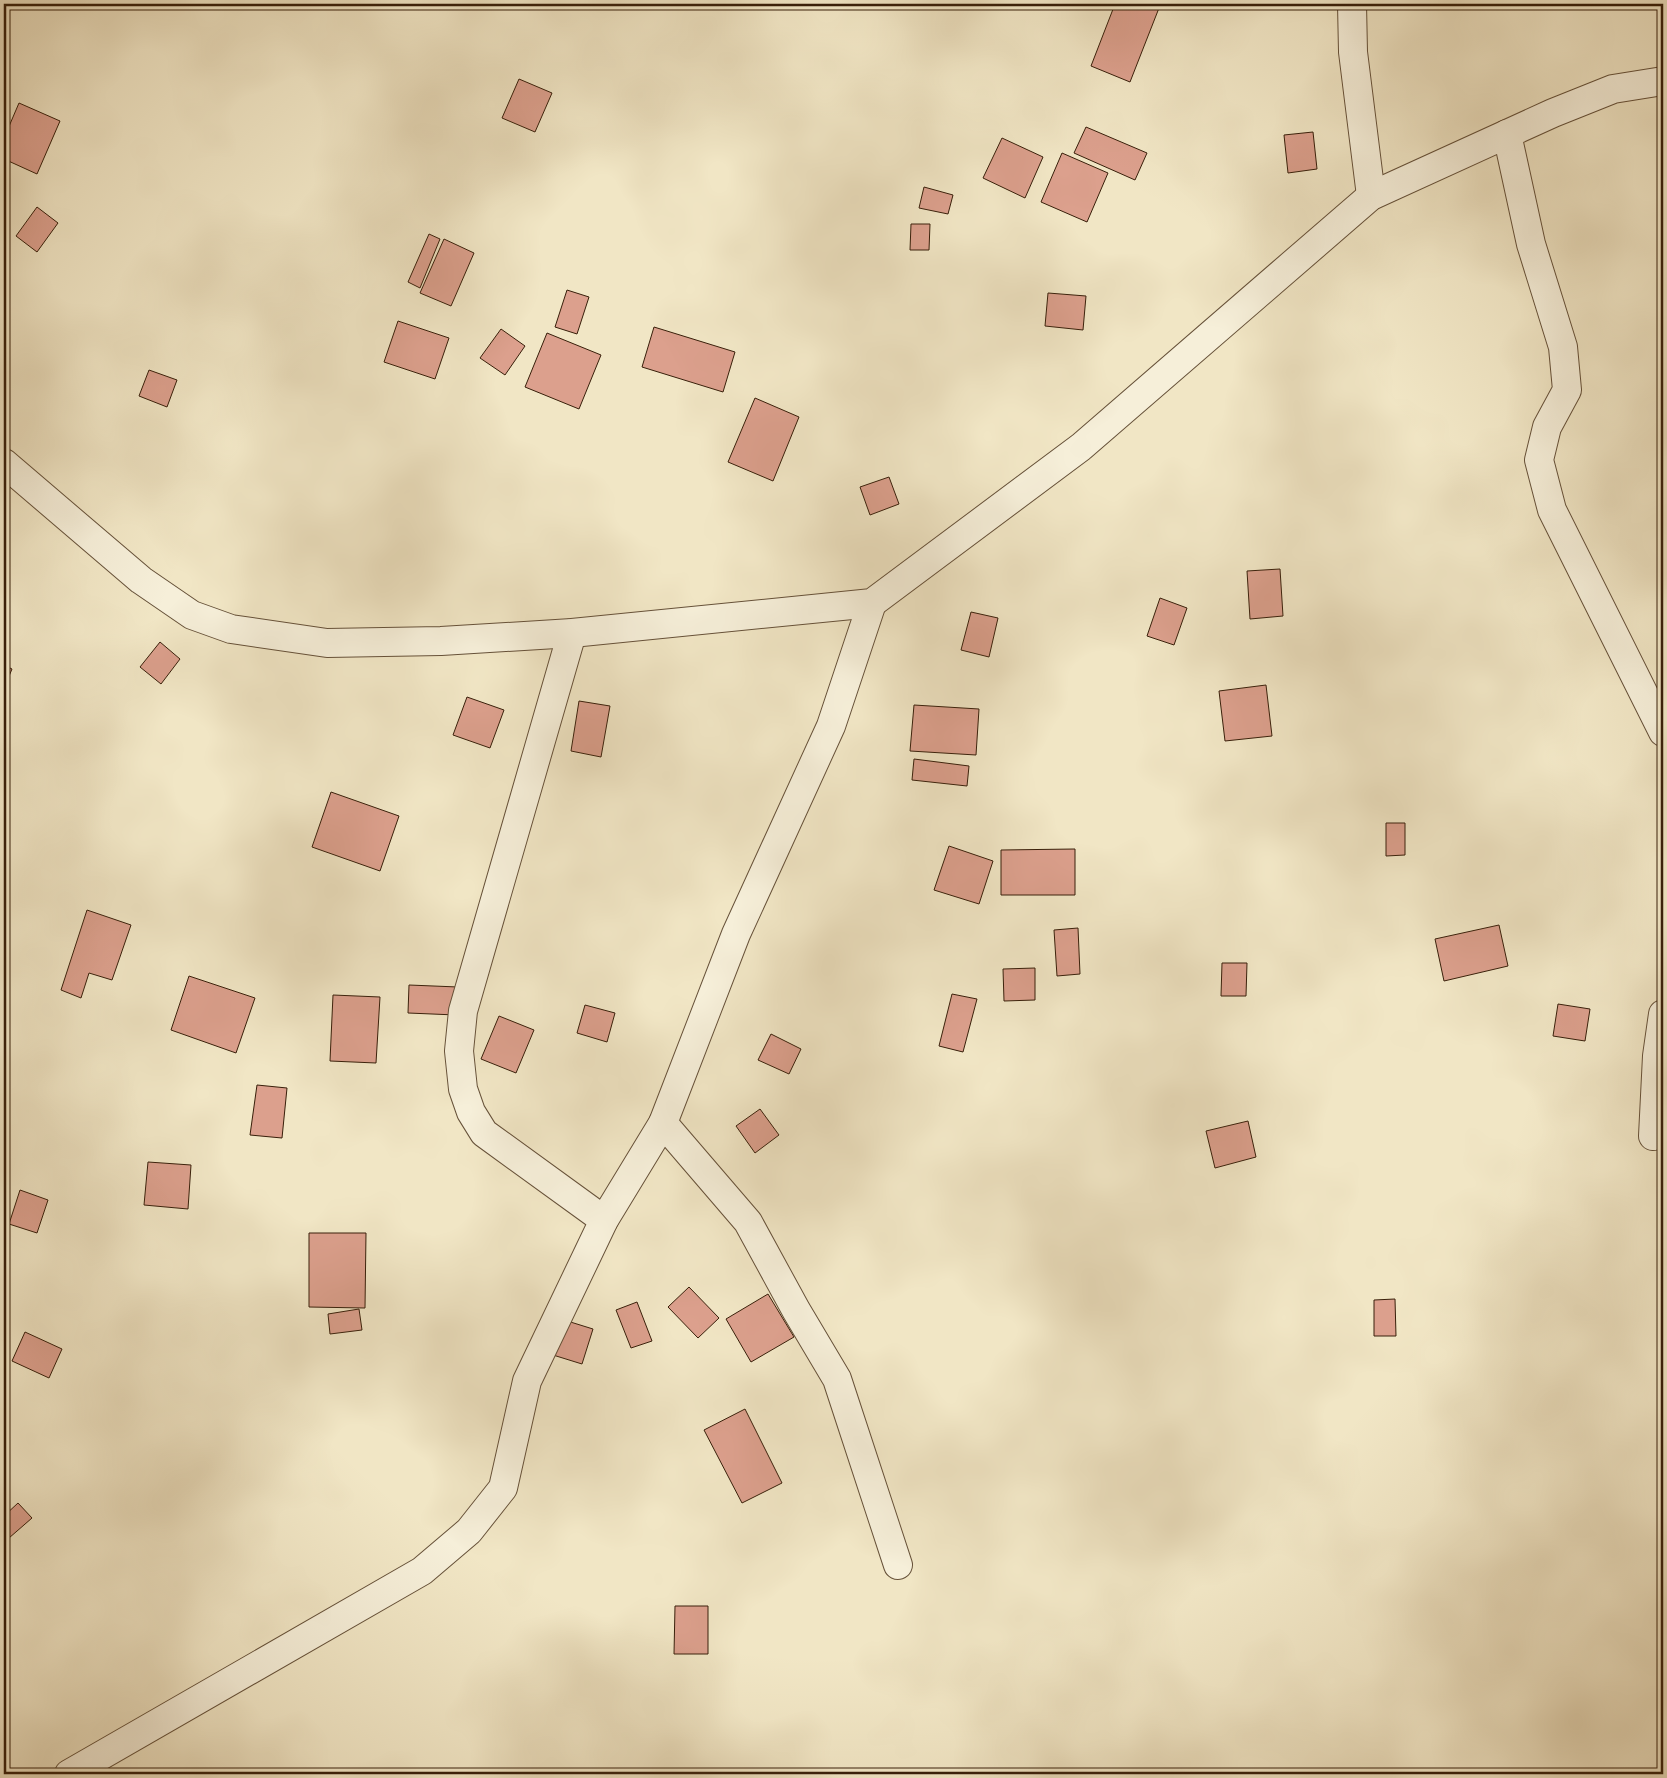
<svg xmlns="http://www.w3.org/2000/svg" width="1667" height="1778" viewBox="0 0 1667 1778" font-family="Vollkorn,serif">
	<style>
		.building { fill: #dca08d; stroke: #381f0a }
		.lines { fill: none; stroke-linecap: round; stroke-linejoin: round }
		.minor-casing { stroke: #665139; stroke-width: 30 }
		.minor { stroke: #f6efd9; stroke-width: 28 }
	</style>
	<rect width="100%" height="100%" fill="#f1e6c5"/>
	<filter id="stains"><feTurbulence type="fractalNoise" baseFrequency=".004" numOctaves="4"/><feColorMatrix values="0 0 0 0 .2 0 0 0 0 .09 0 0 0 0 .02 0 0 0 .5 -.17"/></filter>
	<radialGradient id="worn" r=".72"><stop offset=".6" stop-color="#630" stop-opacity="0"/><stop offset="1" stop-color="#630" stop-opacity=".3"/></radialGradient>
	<g class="building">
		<path d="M1115,4H1149L1159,8L1130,82L1091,66Z"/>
		<path d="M519,79L552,93L535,132L502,118Z"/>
		<path d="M19,103L60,121L37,174L4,159V138Z"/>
		<path d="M1086,127L1147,153L1135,180L1074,153Z"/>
		<path d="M1313,132L1317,169L1288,173L1284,135Z"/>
		<path d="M1002,138L1043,157L1025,198L983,178Z"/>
		<path d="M1062,153L1108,173L1087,222L1041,202Z"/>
		<path d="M924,187L953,195L948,214L919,208Z"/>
		<path d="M37,207L58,223L37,252L16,236Z"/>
		<path d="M911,224H930L929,250H910Z"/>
		<path d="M429,234L440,239L420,288L408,282Z"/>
		<path d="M444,239L474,253L451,306L420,293Z"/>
		<path d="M567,290L589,297L577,334L555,327Z"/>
		<path d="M1048,293L1086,296L1083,330L1045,326Z"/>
		<path d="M398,321L449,338L435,379L384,362Z"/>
		<path d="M654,327L735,352L723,392L642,367Z"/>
		<path d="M501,329L525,346L505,375L480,358Z"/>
		<path d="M547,333L601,355L579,409L525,387Z"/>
		<path d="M149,370L177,380L167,407L139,396Z"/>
		<path d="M755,398L799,417L773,481L728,462Z"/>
		<path d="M889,477L899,504L870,515L860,487Z"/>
		<path d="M1280,569L1283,616L1250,619L1247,571Z"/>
		<path d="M1160,598L1187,608L1174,645L1147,636Z"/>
		<path d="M971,612L998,618L989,657L961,650Z"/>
		<path d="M160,642L180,659L161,684L140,667Z"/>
		<path d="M4,665L12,669L4,688Z"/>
		<path d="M1266,685L1272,736L1225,741L1219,691Z"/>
		<path d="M467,697L504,710L490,748L453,735Z"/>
		<path d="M579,701L610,706L601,757L571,751Z"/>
		<path d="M914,705L979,709L976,755L910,751Z"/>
		<path d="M914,759L969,766L967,786L912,780Z"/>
		<path d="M331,792L399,816L380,871L312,847Z"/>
		<path d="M1386,823H1405V855L1386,856Z"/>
		<path d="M949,846L993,861L979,904L934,890Z"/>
		<path d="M1075,849V895H1001V850Z"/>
		<path d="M87,910L131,925L112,980L89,973L81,998L61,990Z"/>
		<path d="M1499,925L1508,966L1444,981L1435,939Z"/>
		<path d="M1078,928L1080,974L1057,976L1054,930Z"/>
		<path d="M1222,963H1247L1246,996H1221Z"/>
		<path d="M1035,968V1000L1004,1001L1003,969Z"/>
		<path d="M189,976L255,998L236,1053L171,1030Z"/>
		<path d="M409,985L458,987L456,1015L408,1013Z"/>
		<path d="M952,994L977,999L963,1052L939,1046Z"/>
		<path d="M333,995L380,997L376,1063L330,1061Z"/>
		<path d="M1558,1004L1590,1009L1585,1041L1553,1036Z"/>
		<path d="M585,1005L615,1013L607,1042L577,1033Z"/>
		<path d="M499,1016L534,1030L516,1073L481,1059Z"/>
		<path d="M771,1034L801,1049L789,1074L758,1060Z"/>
		<path d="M257,1085L287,1088L282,1138L250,1135Z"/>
		<path d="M760,1109L779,1135L755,1153L736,1126Z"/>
		<path d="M1248,1121L1256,1157L1215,1168L1206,1131Z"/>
		<path d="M148,1162L191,1165L188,1209L144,1205Z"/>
		<path d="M20,1190L48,1200L37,1233L9,1224Z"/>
		<path d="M309,1233H366L365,1308L309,1307Z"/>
		<path d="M689,1287L719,1318L698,1338L668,1307Z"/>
		<path d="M768,1294L794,1337L751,1362L726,1319Z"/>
		<path d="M1395,1299L1396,1336H1374V1300Z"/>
		<path d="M637,1302L652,1341L631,1348L616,1310Z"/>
		<path d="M359,1309L362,1330L330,1334L328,1314Z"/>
		<path d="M564,1320L593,1329L582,1364L553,1355Z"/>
		<path d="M25,1332L62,1349L49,1378L12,1361Z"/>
		<path d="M745,1409L782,1483L742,1503L704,1430Z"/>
		<path d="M18,1503L32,1518L9,1538L4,1531V1516Z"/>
		<path d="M675,1606H708V1654H674Z"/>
	</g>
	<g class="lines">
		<g class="minor-casing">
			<g id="minor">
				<path d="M1352,4L1353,52L1371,196"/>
				<path d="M1507,134L1531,244L1563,347L1567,390L1547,427L1539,460L1552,510L1663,732"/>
				<path d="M4,463L141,580L192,615L231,629L327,643L441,641L572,633L872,603L1081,447L1371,196L1553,113L1613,89L1663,81"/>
				<path d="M572,633L463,1011L459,1051L463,1089L471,1112L484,1133L604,1220"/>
				<path d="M663,1123L748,1222L796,1310L837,1379L898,1565"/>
				<path d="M1653,1136L1657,1056L1663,1014"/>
				<path d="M69,1774L422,1571L469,1531L503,1488L527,1381L604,1220L663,1123L736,934L831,726L872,603"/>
			</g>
		</g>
		<use href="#minor" class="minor"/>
	</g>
	<rect width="1667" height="1778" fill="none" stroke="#f1e6c5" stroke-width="20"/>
	<rect x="5" y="5" width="1657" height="1768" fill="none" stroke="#381f0a" stroke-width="2.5"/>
	<rect x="10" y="10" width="1647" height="1758" fill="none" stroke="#381f0a"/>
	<rect width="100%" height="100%" filter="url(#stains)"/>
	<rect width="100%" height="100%" fill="url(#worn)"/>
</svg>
